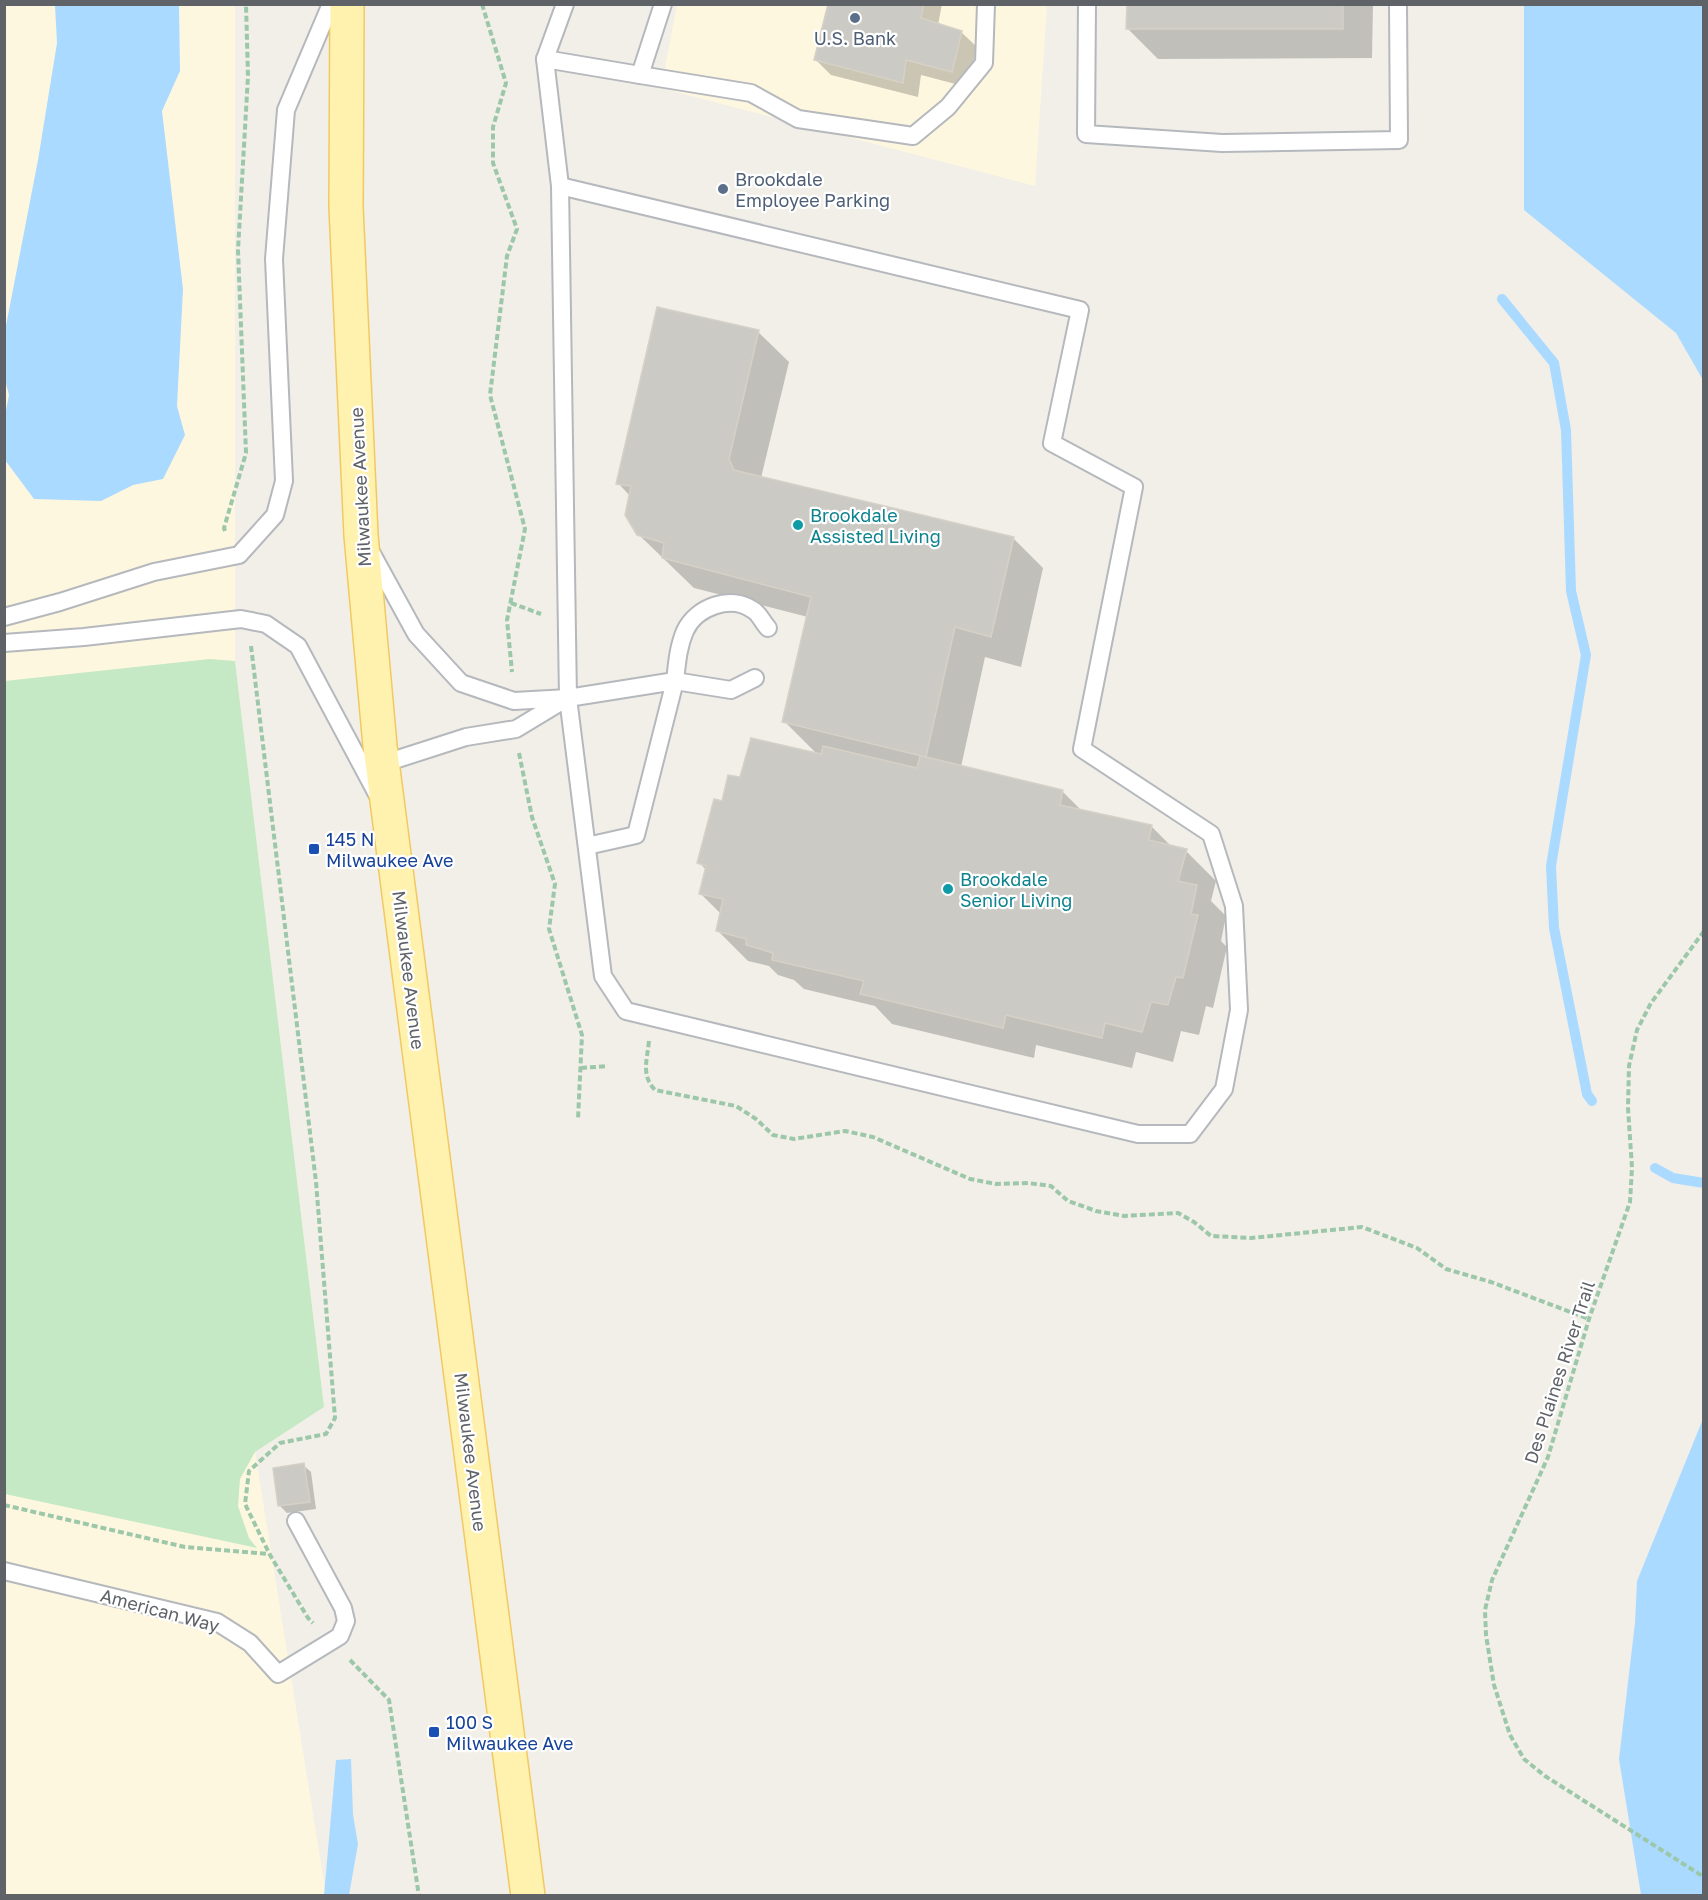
<svg xmlns="http://www.w3.org/2000/svg" width="1708" height="1900" viewBox="0 0 1708 1900" font-family="'Golos Text',sans-serif">
	<style>
		.commercial { fill: #fef7e0 }
		.green { fill: #c5e8c5 }
		.water { fill: #aadaff }
		.shadow { fill: #0003 }
		.lines { fill: none; stroke-linecap: round; stroke-linejoin: round }
		.stream { stroke: #aadaff; stroke-width: 10 }
		.building { fill: #cccac5; stroke: #d6d1c6; stroke-width: 1.5 }
		.lane-casing { stroke: #b5b8bc; stroke-width: 20 }
		.primary-casing { stroke: #f2c960; stroke-width: 36 }
		.path { stroke: #9cc7a9; stroke-width: 4; stroke-dasharray: 6 3; stroke-linecap: butt }
		.lane { stroke: #fff; stroke-width: 16 }
		.primary { stroke: #fff2af; stroke-width: 33 }
		.service-dot { fill: #5c6f8a; stroke: #fff; stroke-width: 2 }
		.culture-dot { fill: #0f9aa8; stroke: #fff; stroke-width: 2 }
		.transit-dot { fill: #1a4fb4; stroke: #fff; stroke-width: 2 }
		.labels { text-anchor: middle; dominant-baseline: central; stroke-width: 4.5; stroke-linejoin: round; paint-order: stroke }
		.service-label { font-size: 18px; fill: #4e5e75; stroke: #fff }
		.street-label { font-size: 18px; fill: #5f6368; stroke: #fff }
		.culture-label { font-size: 18px; fill: #0d838f; stroke: #fff; text-anchor: start }
		.transit-label { font-size: 18px; fill: #164399; stroke: #fff; text-anchor: start }
	</style>
	<rect width="100%" height="100%" fill="#f1efe8"/>
	<g class="commercial">
		<path d="M5,5H235V661L324,1407L255,1452L326,1895L5,1896Z"/>
		<path d="M677,5H1047L1035,186L661,88Z"/>
	</g>
	<path class="green" d="M210,659L235,661L324,1407L255,1452L240,1479L238,1506L249,1538L257,1548L5,1494V681Z"/>
	<g class="water">
		<path d="M55,5H179L180,71L162,111L183,289L177,406L185,435L163,479L133,485L101,501L34,499L5,460V415L9,395L5,380L4,336L38,160L57,43Z"/>
		<path d="M1524,5H1703V380L1676,333L1524,210Z"/>
		<path d="M1703,1419V1895H1641L1619,1759L1635,1623L1637,1581Z"/>
		<path d="M351,1759L353,1815L358,1844L349,1895H324L336,1760Z"/>
	</g>
	<g class="shadow">
		<path d="M830,4H942L938,25L961,32L977,47L967,87L921,75L918,97L831,75L816,60Z"/>
		<path d="M1128,4H1373L1372,58L1158,59L1128,29Z"/>
		<path d="M758,332L789,362L761,478L1013,538L1043,568L1021,667L985,657L961,767L1062,791L1082,811L1152,827L1172,847L1186,851L1216,881L1211,901L1226,916L1221,941L1227,947L1213,1008L1206,1006L1199,1035L1181,1031L1173,1062L1136,1052L1132,1068L1036,1045L1034,1058L892,1024L875,1006L804,989L794,980L778,975L769,966L748,961L718,931L721,914L700,893L706,870L699,862L723,803L741,779L817,754L784,721L808,617L694,588L638,534L630,496L618,483Z"/>
		<path d="M303,1465L311,1472L316,1509L287,1513L280,1506Z"/>
	</g>
	<g class="lines">
		<g class="stream">
			<path d="M1502,299L1554,363L1566,430L1571,591L1586,655L1551,866L1554,928L1587,1094L1592,1101"/>
			<path d="M1655,1168L1673,1178L1704,1183"/>
		</g>
	</g>
	<g class="building">
		<path d="M828,4H924L921,18L962,31L952,72L906,60L903,83L814,60Z"/>
		<path d="M1127,4H1343V29H1126Z"/>
		<path d="M657,307L759,330L729,459L734,470L1014,537L991,637L955,627L926,757L782,722L811,597L662,558L664,543L637,535L625,515L631,486L616,484Z"/>
		<path d="M751,738L821,754L823,746L917,768L920,756L926,757L1063,790L1060,805L1152,825L1149,840L1187,849L1178,881L1197,885L1191,914L1198,915L1183,978L1176,977L1168,1005L1151,1002L1142,1032L1105,1023L1102,1038L1006,1015L1003,1028L860,994L864,981L772,960L773,953L746,945V939L716,931L723,899L699,894L706,866L697,863L714,799L722,801L728,775L740,777Z"/>
		<path d="M304,1463L310,1502L278,1506L273,1468Z"/>
	</g>
	<g class="lines">
		<g class="lane-casing">
			<g id="lane">
				<path d="M1087,4L1086,134L1222,143L1399,140L1398,4"/>
				<path d="M545,59L640,75L663,4"/>
				<path d="M640,75L751,93L798,119L913,136L948,107L984,63L986,4"/>
				<path d="M560,186L1080,310L1052,443L1134,487L1082,749L1211,834L1234,906L1239,1010L1224,1089L1190,1134H1138L626,1011L603,976L568,698Z"/>
				<path d="M560,186L545,59L565,4"/>
				<path d="M371,552L416,634L461,683L514,701L568,698L675,681C677,664 678,647 685,631C696,607 731,594 753,610C759,613 763,623 768,628"/>
				<path d="M4,617L60,602L154,572L239,555L275,515L284,481L274,259L286,110L331,4"/>
				<path d="M4,643L84,637L241,619L266,624L298,646L377,794"/>
				<path d="M382,764L466,737L516,729L564,700"/>
				<path d="M587,846L636,835L675,681L731,690L755,678"/>
				<path d="M4,1571L217,1622L250,1643L278,1674L340,1636L346,1621L343,1608L296,1521"/>
			</g>
		</g>
		<g class="primary-casing">
			<path id="primary" d="M347,4L346,207L361,535L380,746L528,1896"/>
		</g>
		<g class="path">
			<path d="M482,4L506,83L493,127V163L517,229L507,256L490,395L525,529L507,620L512,672"/>
			<path d="M225,531L224,528L246,453L238,250L248,76L246,4"/>
			<path d="M511,603L541,614"/>
			<path d="M251,646L316,1182L335,1418L326,1434L280,1443L249,1471L245,1504L270,1555L308,1618L313,1623"/>
			<path d="M519,753L532,817L555,884L549,929L582,1035L578,1119"/>
			<path d="M1704,931L1651,1003L1637,1030L1629,1066L1628,1108L1632,1168L1630,1202L1589,1319L1548,1457L1492,1580L1485,1610L1486,1635L1494,1685L1510,1735L1524,1759L1545,1776L1704,1877"/>
			<path d="M649,1041C647,1061 641,1075 655,1090L736,1106L756,1119L773,1135L794,1139L845,1131L873,1137L970,1179L996,1184L1028,1183L1051,1186L1068,1201L1096,1211L1124,1216L1178,1213L1194,1222L1211,1236L1251,1238L1362,1227L1417,1248L1446,1269L1491,1282L1589,1319"/>
			<path d="M581,1068L608,1066"/>
			<path d="M4,1505L185,1547L269,1554"/>
			<path d="M350,1660L389,1700L419,1896"/>
		</g>
		<use href="#lane" class="lane"/>
		<use href="#primary" class="primary"/>
	</g>
	<g class="service-dot">
		<circle cx="855" cy="18" r="6"/>
		<circle cx="723" cy="189" r="6"/>
	</g>
	<g class="culture-dot">
		<circle cx="798" cy="525" r="6"/>
		<circle cx="948" cy="889" r="6"/>
	</g>
	<g class="transit-dot">
		<rect x="308" y="843" width="12" height="12" rx="3"/>
		<rect x="428" y="1726" width="12" height="12" rx="3"/>
	</g>
	<g class="labels">
		<g class="service-label">
			<text x="855" y="38">U.S. Bank</text>
			<text x="735" y="179" text-anchor="start">Brookdale<tspan x="735" dy="21">Employee Parking</tspan></text>
		</g>
		<g class="street-label">
			<text transform="translate(360 487) rotate(-93)">Milwaukee Avenue</text>
			<text transform="translate(409 970) rotate(83)">Milwaukee Avenue</text>
			<text transform="translate(1559 1372) rotate(-72)">Des Plaines River Trail</text>
			<text transform="translate(471 1452) rotate(83)">Milwaukee Avenue</text>
			<text transform="translate(160 1610) rotate(15)">American Way</text>
		</g>
		<g class="culture-label">
			<text x="810" y="515">Brookdale<tspan x="810" dy="21">Assisted Living</tspan></text>
			<text x="960" y="879">Brookdale<tspan x="960" dy="21">Senior Living</tspan></text>
		</g>
		<g class="transit-label">
			<text x="326" y="839">145 N<tspan x="326" dy="21">Milwaukee Ave</tspan></text>
			<text x="446" y="1722">100 S<tspan x="446" dy="21">Milwaukee Ave</tspan></text>
		</g>
	</g>
	<rect width="1708" height="1900" fill="none" stroke="#5f6368" stroke-width="12"/>
</svg>
